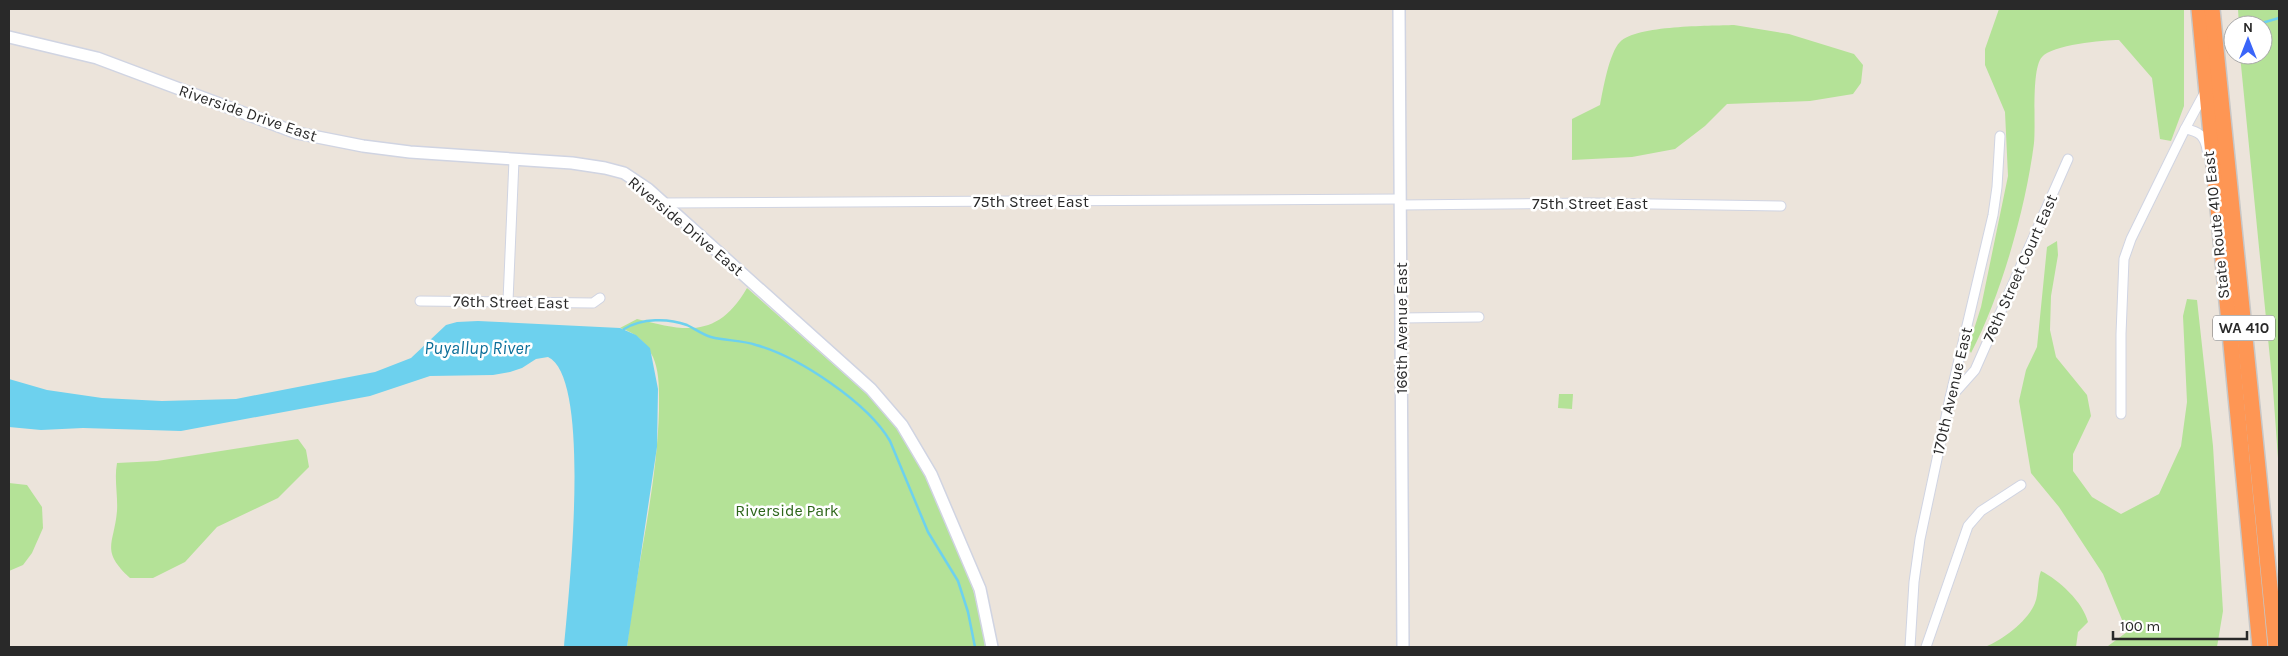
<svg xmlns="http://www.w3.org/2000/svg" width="2288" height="656" viewBox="0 0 2288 656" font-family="Karla,sans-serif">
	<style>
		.green { fill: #b4e297 }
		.water { fill: #6dd1ee }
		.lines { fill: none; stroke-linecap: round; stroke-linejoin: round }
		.stream { stroke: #6dd1ee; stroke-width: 2.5 }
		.street-casing { stroke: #d0d4e2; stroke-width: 11 }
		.secondary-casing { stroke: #d0d4e2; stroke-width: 14 }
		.highway-casing { stroke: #c7c7c7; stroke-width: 18 }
		.street { stroke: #fff; stroke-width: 9 }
		.secondary { stroke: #fff; stroke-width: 11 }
		.highway { stroke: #fe9654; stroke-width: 15 }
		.labels { text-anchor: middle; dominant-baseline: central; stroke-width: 5; stroke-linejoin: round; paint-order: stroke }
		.shield { fill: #fff; stroke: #696969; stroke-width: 1 }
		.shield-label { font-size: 15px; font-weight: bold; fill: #292929 }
		.street-label { font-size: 16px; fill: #292929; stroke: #fff }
		.park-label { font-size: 16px; fill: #2d661a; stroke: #fff }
		.water-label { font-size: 18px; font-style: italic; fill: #0d6f99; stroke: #fff }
	</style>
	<rect width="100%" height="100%" fill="#ece4db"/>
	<g class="green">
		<path d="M1999,9H2184V106L2171,141L2160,139L2152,78L2119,40C2103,40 2052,45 2042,57C2031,69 2036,124 2034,143C2026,207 2001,296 1971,353L1968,348L1981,307L2008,176L2005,112L1985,65V49Z"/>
		<path d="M2238,9H2279V472L2273,389L2240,55H2263V25H2239Z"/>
		<path d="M1734,25L1789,34L1854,54L1863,65L1861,83L1853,94L1810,101L1727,104L1705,126L1675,149L1632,157L1572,160V119L1600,105C1603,90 1609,53 1620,42C1636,25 1710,26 1734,25Z"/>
		<path d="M2057,241L2058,255L2051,296L2050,330L2056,357L2087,395L2091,416L2073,454V471L2092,497L2121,514L2159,494L2181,446L2187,402L2183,316L2187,299L2197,300L2213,446L2223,611L2217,647H2103L2108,646L2127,632L2103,574L2059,507L2031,473L2019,401L2026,370L2037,347L2047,247Z"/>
		<path d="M747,288L868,395L889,416L910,443L961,556L974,593L982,625L985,647H627C636,568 657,490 659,410C659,393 660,373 653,357C646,342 636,333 620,328L637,319C687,332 718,338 747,288Z"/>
		<path d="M1559,394H1573L1572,409L1558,408Z"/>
		<path d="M298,439L306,450L309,467L278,498L217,527L185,562L153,578H130C100,550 114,545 117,511C118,495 114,479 117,463L157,461Z"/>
		<path d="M9,483L27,485L42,507L43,528L32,553L23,565L9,571Z"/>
		<path d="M2041,571C2059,580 2083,602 2088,622L2078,632L2076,647H1985C2003,640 2028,621 2035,603C2039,593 2037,581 2041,571Z"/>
	</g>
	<path class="water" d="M478,321L620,328L636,335L650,348L658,389L657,447L627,647H564C568,600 593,378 548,357L536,359L522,368L510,372L493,375L430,376L370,396L181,431L83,428L41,430L9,427V379L47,390L102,398L162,401L236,399L375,372L411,358L446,325L457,322Z"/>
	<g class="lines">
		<g class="stream">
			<path d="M2255,25L2279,18"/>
			<path d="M624,329C642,318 668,318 687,325C695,329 703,335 711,337C726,341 742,340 756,345C799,357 868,403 890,441L928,532L958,581L968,612L975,647"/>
		</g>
		<g class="street-casing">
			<g id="street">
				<path d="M2205,92L2185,129C2199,131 2205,136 2207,150"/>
				<path d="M663,203L1400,199"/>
				<path d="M1400,205L1590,203L1781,206"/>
				<path d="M420,301L593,303L600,298"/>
				<path d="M508,301L514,160"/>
				<path d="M1401,318L1479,317"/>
				<path d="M1950,398L1975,370L2068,159"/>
				<path d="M2121,414V334L2124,259L2131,239L2185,129"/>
				<path d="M1910,647L1914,582L1920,539L1950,398L1993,215L1997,187L2000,136"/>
				<path d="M1926,647L1968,526L1981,511L2021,485"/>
			</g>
		</g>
		<g class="secondary-casing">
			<g id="secondary">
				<path d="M1399,9L1403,647"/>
				<path d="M9,37L97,58L297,133L363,146L410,152L572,163L605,168L624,173L648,189L871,389L902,425L931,474L980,589L992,647"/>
			</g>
		</g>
		<g class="highway-casing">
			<g id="highway">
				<path d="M2199,9L2260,647"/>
				<path d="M2212,9L2276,647"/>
			</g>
		</g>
		<use href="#street" class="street"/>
		<use href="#secondary" class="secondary"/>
		<use href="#highway" class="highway"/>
	</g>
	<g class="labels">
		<rect class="shield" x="2213" y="315.5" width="62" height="25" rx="4"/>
		<g class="shield-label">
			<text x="2244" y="328">WA 410</text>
		</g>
		<g class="street-label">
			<text transform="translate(248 113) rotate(19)">Riverside Drive East</text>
			<text x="1031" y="201">75th Street East</text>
			<text x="1590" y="203">75th Street East</text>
			<text transform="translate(2216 225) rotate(-96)">State Route 410 East</text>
			<text transform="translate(686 226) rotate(40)">Riverside Drive East</text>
			<text transform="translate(2020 268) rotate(-66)">76th Street Court East</text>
			<text transform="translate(511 302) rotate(1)">76th Street East</text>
			<text transform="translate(1401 328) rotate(-90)">166th Avenue East</text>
			<text transform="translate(1952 391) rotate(-77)">170th Avenue East</text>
		</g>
		<g class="park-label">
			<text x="787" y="510">Riverside Park</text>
		</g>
		<g class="water-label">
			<text x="477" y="348">Puyallup River</text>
		</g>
	</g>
	<rect width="2288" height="656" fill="none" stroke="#292929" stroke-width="20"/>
	<g transform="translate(2248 40)"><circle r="24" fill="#ffffff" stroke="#a9a9a9"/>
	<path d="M0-4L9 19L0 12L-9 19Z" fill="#3a65f9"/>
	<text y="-8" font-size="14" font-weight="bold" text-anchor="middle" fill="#292929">N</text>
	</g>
	<path d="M2113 631v8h134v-8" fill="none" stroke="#292929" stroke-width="2.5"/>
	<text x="2120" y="631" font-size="15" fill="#292929" stroke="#ffffff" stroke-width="4" paint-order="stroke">100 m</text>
</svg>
